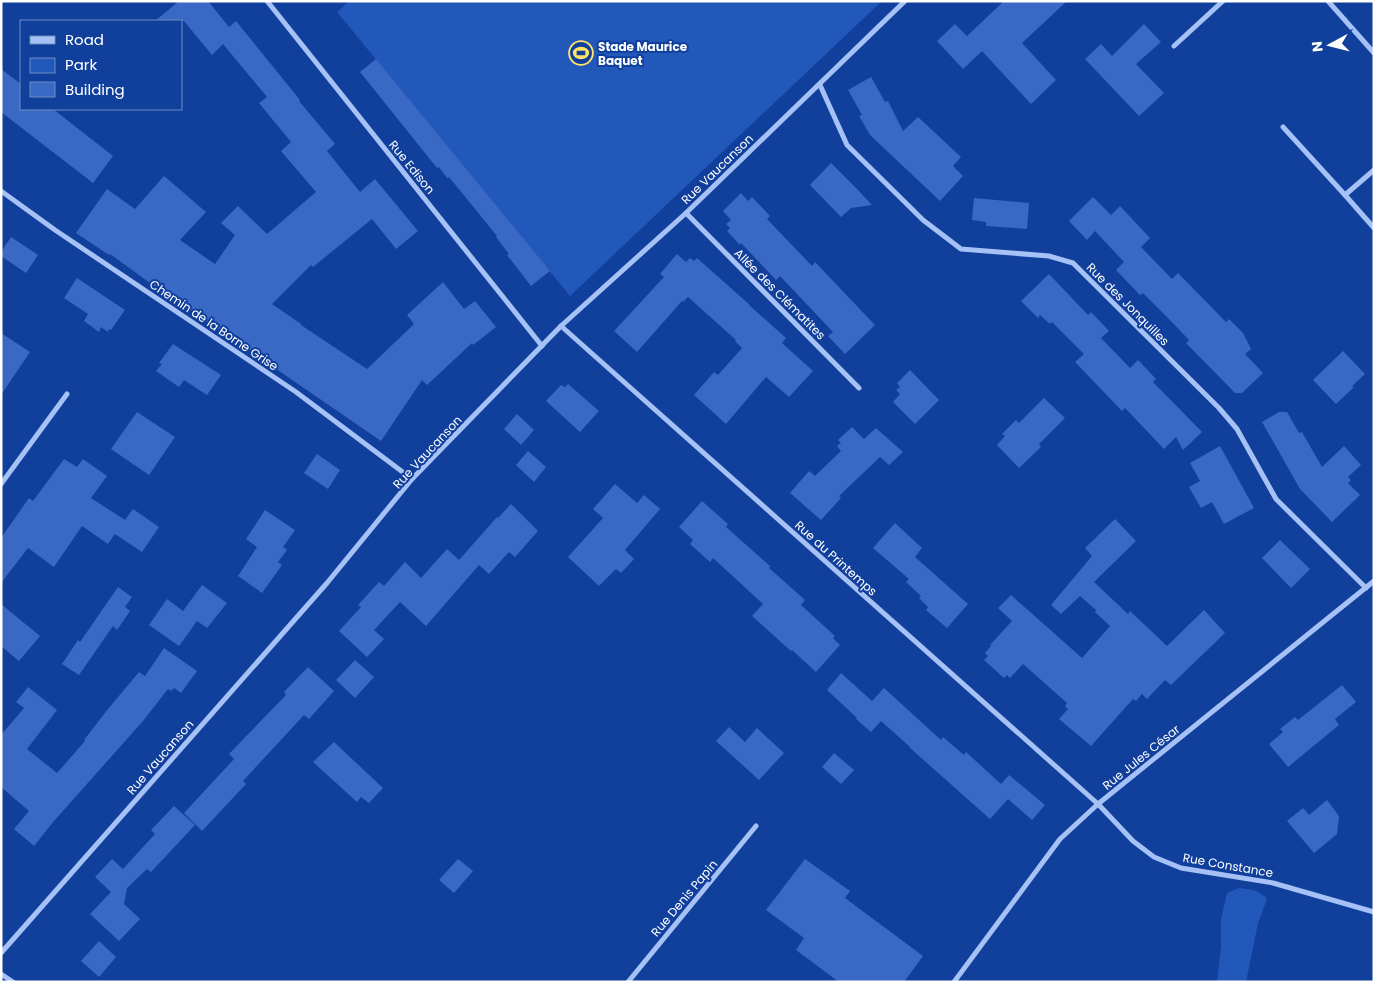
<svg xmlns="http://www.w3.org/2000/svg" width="1375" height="983" viewBox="0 0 1375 983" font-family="Poppins,sans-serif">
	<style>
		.green { fill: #2358bb }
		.building { fill: #3969c4 }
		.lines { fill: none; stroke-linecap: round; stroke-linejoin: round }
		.minor { stroke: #a5c1f5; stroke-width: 5 }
		.labels { text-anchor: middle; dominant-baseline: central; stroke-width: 4; stroke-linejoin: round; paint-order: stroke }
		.poi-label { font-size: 12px; font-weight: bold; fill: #fff; stroke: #103f9c; text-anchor: start }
		.street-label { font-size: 12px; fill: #fff; stroke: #103f9c }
	</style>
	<rect width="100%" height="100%" fill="#103f9c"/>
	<g class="green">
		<path d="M349,1H882L570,296L337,12Z"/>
		<path d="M1239,888C1251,889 1259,890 1267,899L1258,923L1246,982H1217L1221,946V919L1227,893Z"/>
	</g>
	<g class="building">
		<path d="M179,1H208L229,27L236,21L300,100L299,101L335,144L327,151L360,192L375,179L418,231L396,249L372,219L313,267L311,265L272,304L301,324V325L367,369L414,324L407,315L443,282L464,309L475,301L496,327L473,345L472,343L427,385L422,380L381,441L224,333L172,299L110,254L109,255L76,233L107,189L135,209L164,176L206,212L180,240L215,264L235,235L221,223L238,206L267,234L316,192L281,151L291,142L259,103L267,97L223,44L212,55L184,21H155Z"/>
		<path d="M1004,1H1067L1022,43L1056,80L1031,104L982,51L963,69L937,41L955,24L967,36Z"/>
		<path d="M1144,24L1161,42L1136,64L1164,93L1139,116L1085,59L1101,44L1112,56Z"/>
		<path d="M376,59L550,271L531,286L507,255L509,254L496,237L497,236L449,177L447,178L439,167L437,168L360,72Z"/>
		<path d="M1,69L21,84V109H53L113,156L93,183L1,112Z"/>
		<path d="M871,77L885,102L888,101L903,131L918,117L961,157L953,166L963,176L940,201L870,135L859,116L862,115L848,90Z"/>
		<path d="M831,163L857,189L872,205L851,208L841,217L810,185Z"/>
		<path d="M741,193L748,201L752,197L770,216L767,219L812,266L815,262L875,325L845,354L828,336L833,332L780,276L776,280L741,243L740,245L727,231L730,228L726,224L731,220L723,211Z"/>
		<path d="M1093,197L1111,215L1120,206L1150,238L1141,247L1172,279L1178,273L1226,322L1229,319L1243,333L1251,349L1245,354L1263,373L1242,393H1235L1186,343L1189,340L1166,316L1143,293L1140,295L1116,270L1124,262L1095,231L1087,240L1069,221Z"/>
		<path d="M974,198L1029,203L1027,229L986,226V222L972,220Z"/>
		<path d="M11,237L38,255L26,273L1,256V252Z"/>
		<path d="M677,254L686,262L690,258L694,261L697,258L750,305H749L786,338L782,343L813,371L789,397L766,377L726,424L694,395L714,372L718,375L742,348L735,341L736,340L688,297L683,302L682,301L637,352L614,331L664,277L660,274Z"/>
		<path d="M1049,274L1088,315L1091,312L1109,331L1101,338L1130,368L1138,360L1156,379L1153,382L1202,432L1183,450L1176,437L1164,449L1125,408L1122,411L1075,362L1084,354L1052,322L1050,324L1040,315L1038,318L1021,301Z"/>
		<path d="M77,278L125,310L111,330L109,329L108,332L101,327L99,332L84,321L88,314L64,298Z"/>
		<path d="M1,333L30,352L1,395Z"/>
		<path d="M173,344L221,375L207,395L184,380L179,387L156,371L162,364L159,363Z"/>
		<path d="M1343,351L1365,374L1352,386L1354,387L1336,404L1313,380Z"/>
		<path d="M910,370L939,400L915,424L893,402L900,394L896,390L900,387L897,383Z"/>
		<path d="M568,384L599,411L580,432L546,401L561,385L565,387Z"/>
		<path d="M1044,398L1065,418L1039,444L1041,447L1019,468L997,445L1005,436L1002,434L1016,420L1019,423Z"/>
		<path d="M137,412L175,437L149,475L111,449Z"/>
		<path d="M1279,412H1287L1299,433L1302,432L1322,467L1344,446L1361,465L1348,477L1351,480L1348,483L1360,495L1332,522L1300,489L1262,422Z"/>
		<path d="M517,414L534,430L521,445L504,429Z"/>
		<path d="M852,427L864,439L876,428L903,452L889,465L880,457L839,496L841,498L821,520L790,493L809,471L815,476L841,451L837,446L841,443L838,440Z"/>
		<path d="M1220,446L1254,508L1224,524L1212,502L1201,508L1189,487L1200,481L1190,463Z"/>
		<path d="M528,451L546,467L534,482L516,465Z"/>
		<path d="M317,454L340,470L328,489L304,473Z"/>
		<path d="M64,459L77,467L83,459L107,476L91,498L125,520L133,509L159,527L142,552L115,534L108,544L82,526L54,567L28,548L1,583V538L29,498L33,501Z"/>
		<path d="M615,484L637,503L644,495L660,509L625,550L634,559L621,573L616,569L599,586L568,557L603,518L593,509Z"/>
		<path d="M702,501L728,524L726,527L770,566L769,568L805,600L801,605L835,636L833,638L840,645L816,672L792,650L791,651L752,616L763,604L713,558L710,562L690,544L693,540L679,527Z"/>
		<path d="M511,504L538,531L515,557L509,552L489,574L479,565L426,626L400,602L374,630L384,639L367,657L339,631L361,607L358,605L379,582L384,586L405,562L421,578L447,549L459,560L497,517L498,518Z"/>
		<path d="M265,510L295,530L283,547L287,550L278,562L282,565L262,593L238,576L257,547L246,539Z"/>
		<path d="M1115,519L1136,541L1094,582L1128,614L1130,611L1167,646L1204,610L1225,633L1171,685L1165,680L1147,699L1142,694L1136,701L1133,699L1091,746L1059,719L1068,709L1065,706L1067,703L1023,664L1010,678L1007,675L1004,678L984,660L988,656L985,653L991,646L990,645L1012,621L998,608L1011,595L1082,658L1110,626L1095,612L1096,610L1080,596L1061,614L1051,605L1092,556L1085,548Z"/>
		<path d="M895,523L922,548L915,557L968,604L947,628L926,610L928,607L919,598L921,596L906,582L909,579L873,548Z"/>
		<path d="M1280,540L1310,569L1291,588L1262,558Z"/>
		<path d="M202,585L227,603L207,628L197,621L179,646L149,625L167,599L183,611Z"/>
		<path d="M118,587L132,597L125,607L130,611L117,630L113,626L79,675L62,664L78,640L80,642Z"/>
		<path d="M1,604L40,636L19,661L1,646Z"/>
		<path d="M164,648L197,671L181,693L174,688L171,691L168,689L143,721L54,821L34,846L14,829L29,811L1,787V735L24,708L16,702L28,687L57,710L27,749L57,773L85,741L84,740L108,709L139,672L145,676Z"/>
		<path d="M355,660L374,677L355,698L336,680Z"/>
		<path d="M308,667L334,691L309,719L304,715L243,781L246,784L202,831L184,813L234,759L229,754L286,695L284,692Z"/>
		<path d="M841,673L872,701L884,688L941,740L943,737L964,755L966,752L1001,784L1009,775L1045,805L1032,820L1008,799L990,819L910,748V747L881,721L871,732L856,719L857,718L827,690Z"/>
		<path d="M1342,685L1356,702L1335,719L1339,725L1288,767L1269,744L1283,732L1280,729L1295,717L1298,720Z"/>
		<path d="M729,727L745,742L757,728L784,753L759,780L716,741Z"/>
		<path d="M334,742L383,788L369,803L361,797L357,802L313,762Z"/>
		<path d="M834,753L854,770L841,784L822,767Z"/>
		<path d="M1327,800L1339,816L1337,834L1314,853L1287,821L1303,808L1309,815Z"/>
		<path d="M174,806L195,825L151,872L147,869L127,888L124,904L140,919L119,941L90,914L111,892L95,877L112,859L123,869L155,834L151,830Z"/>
		<path d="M458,859L473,871L454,893L439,880Z"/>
		<path d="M805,859L850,891L845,898L923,956L904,982H839L796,950L804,938L766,910Z"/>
		<path d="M99,941L116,957L99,977L81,961Z"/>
	</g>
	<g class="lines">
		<g class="minor">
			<path d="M267,1L542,346"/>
			<path d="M1328,1L1374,53"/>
			<path d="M1174,46L1223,1"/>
			<path d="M820,85L847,145L923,220L961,249L1049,256L1073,263L1219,408L1237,429L1276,499L1366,588"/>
			<path d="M1283,127L1345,195L1374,170"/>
			<path d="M1,191L55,230L296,392L412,479"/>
			<path d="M1345,195L1374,228"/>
			<path d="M686,213L859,388"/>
			<path d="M561,326L1098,804L1133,841L1154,857L1181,868L1273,883L1374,912"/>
			<path d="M1,484L67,394"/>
			<path d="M1,953L327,583L412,479L561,326L686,213L905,1"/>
			<path d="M1,974L13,982"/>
			<path d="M628,982L756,826"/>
			<path d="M954,982L1060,839L1098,804L1374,581"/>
		</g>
	</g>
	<defs>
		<g id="stadium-ring" transform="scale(1.25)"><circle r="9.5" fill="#103f9c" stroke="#ffe369" stroke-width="1.5"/><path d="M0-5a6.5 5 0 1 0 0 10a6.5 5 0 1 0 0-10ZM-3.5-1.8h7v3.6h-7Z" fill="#ffe369"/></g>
	</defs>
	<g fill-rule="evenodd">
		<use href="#stadium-ring" x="581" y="53"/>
	</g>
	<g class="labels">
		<g class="poi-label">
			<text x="598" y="46">Stade Maurice<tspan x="598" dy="14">Baquet</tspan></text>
		</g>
		<g class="street-label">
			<text transform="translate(412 167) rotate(51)">Rue Edison</text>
			<text transform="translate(717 169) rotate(-44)">Rue Vaucanson</text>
			<text transform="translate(780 294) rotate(45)">Allée des Clématites</text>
			<text transform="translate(1128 304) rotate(45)">Rue des Jonquilles</text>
			<text transform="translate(214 325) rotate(34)">Chemin de la Borne Grise</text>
			<text transform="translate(427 452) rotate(-47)">Rue Vaucanson</text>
			<text transform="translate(836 558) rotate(42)">Rue du Printemps</text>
			<text transform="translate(160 757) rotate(-49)">Rue Vaucanson</text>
			<text transform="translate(1141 757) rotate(-39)">Rue Jules César</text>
			<text transform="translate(1228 865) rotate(10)">Rue Constance</text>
			<text transform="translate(684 898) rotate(-50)">Rue Denis Papin</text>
		</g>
	</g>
	<rect width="1375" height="983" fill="none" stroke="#ffffff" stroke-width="5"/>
	<rect x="20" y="20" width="162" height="90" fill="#103f9c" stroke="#708cc4"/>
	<rect x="30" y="36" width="25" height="8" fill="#a5c1f5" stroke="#708cc4"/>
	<text x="65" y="45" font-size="15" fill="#ffffff">Road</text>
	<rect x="30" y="58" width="25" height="15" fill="#2358bb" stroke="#708cc4"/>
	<text x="65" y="70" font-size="15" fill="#ffffff">Park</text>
	<rect x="30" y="82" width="25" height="15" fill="#3969c4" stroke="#708cc4"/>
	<text x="65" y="95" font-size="15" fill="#ffffff">Building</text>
	<g transform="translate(1330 45) rotate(263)" stroke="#103f9c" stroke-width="4" paint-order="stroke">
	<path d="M0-4L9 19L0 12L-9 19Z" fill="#ffffff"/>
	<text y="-8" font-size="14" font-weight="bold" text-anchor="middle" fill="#ffffff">N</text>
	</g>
</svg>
